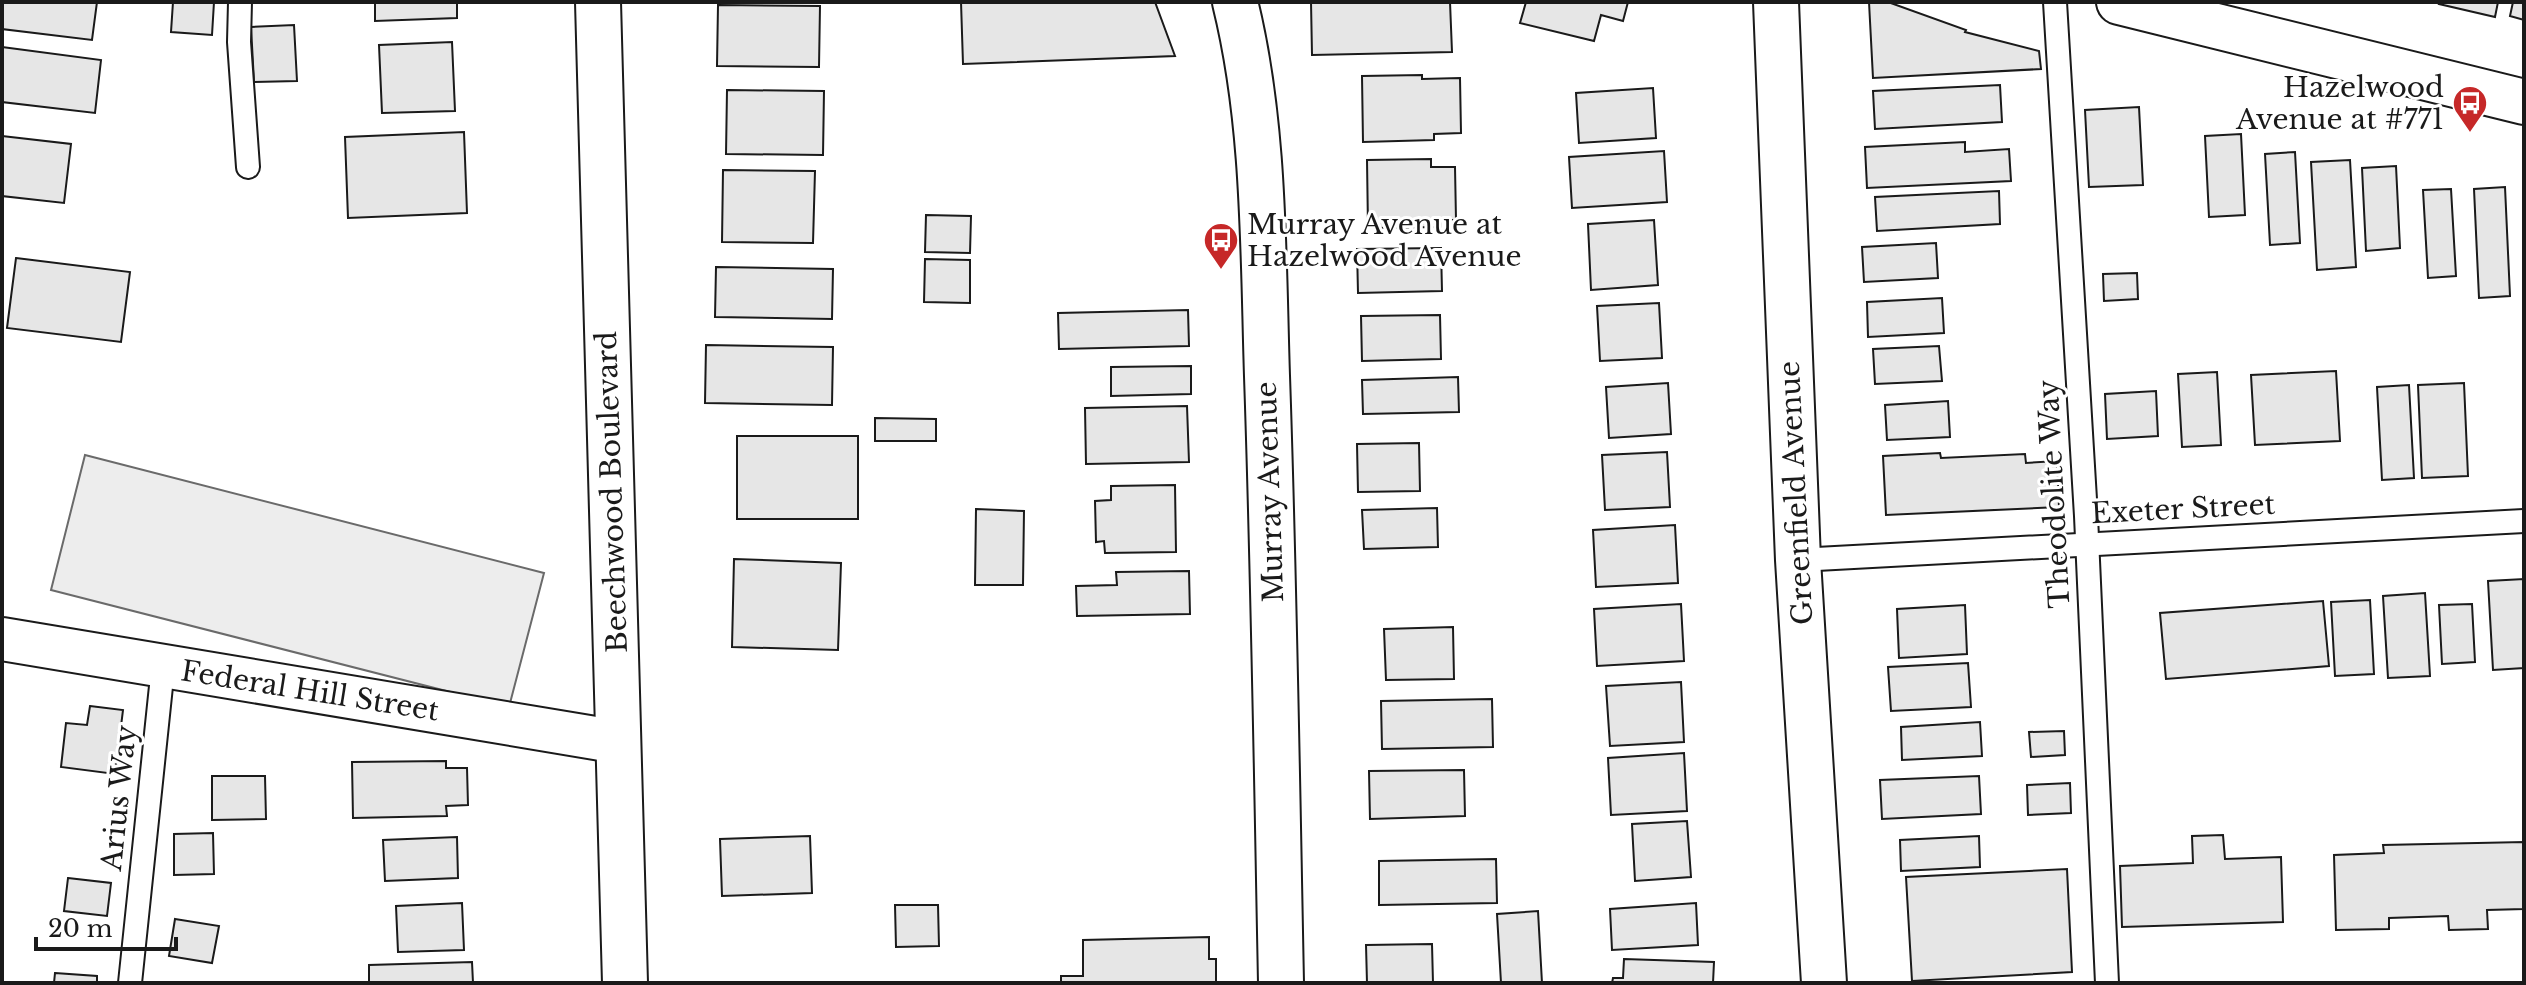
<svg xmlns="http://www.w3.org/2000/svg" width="2526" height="985" viewBox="0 0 2526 985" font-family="'Libre Baskerville',serif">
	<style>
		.built { fill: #ededed; stroke: #6a6a6a; stroke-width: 2 }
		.building { fill: #e6e6e6; stroke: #1a1a1a; stroke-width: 2 }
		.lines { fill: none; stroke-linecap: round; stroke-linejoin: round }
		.service-casing { stroke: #1a1a1a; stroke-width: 26 }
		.minor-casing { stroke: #1a1a1a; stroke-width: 46 }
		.secondary-casing { stroke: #1a1a1a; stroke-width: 48 }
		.primary-casing { stroke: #1a1a1a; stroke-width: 48 }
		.service { stroke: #fff; stroke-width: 22 }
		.minor { stroke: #fff; stroke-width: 42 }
		.secondary { stroke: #fff; stroke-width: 44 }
		.primary { stroke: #fff; stroke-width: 44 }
		.labels { text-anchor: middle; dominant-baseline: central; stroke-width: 6; stroke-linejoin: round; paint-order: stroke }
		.poi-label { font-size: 28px; fill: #1a1a1a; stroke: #fff; text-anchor: end }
		.street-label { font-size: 28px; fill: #1a1a1a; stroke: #fff }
	</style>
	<rect width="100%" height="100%" fill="#fff"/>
	<path class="built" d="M85,455L544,573L509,707L51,590Z"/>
	<g class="building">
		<path d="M2,2H97L92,40L2,29Z"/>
		<path d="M173,2H214L212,35L171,32Z"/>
		<path d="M375,2H457V18L375,21Z"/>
		<path d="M961,2H1155L1175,56L963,64Z"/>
		<path d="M1311,2H1450L1452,52L1312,55Z"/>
		<path d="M1526,2H1628L1623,21L1601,15L1594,41L1520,23Z"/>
		<path d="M1869,2H1888L1966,30L1965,32L2039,51L2041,69L1873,78Z"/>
		<path d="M2440,2H2498L2495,17L2439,4Z"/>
		<path d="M2513,2H2524V20L2510,16Z"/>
		<path d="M718,5L820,6L819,67L717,66Z"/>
		<path d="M294,25L297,81L254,82L251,27Z"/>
		<path d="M452,42L455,111L382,113L379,45Z"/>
		<path d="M2,47L101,60L95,113L2,102Z"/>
		<path d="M1422,75V79L1460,78L1461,133L1434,134V140L1363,142L1362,76Z"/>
		<path d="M2000,85L2002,122L1875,129L1873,91Z"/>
		<path d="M1653,88L1656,138L1579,143L1576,93Z"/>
		<path d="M727,90L824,91L823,155L726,154Z"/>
		<path d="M2139,107L2143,185L2089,187L2085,110Z"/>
		<path d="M464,132L467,213L348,218L345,137Z"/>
		<path d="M2241,134L2245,215L2209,217L2205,136Z"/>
		<path d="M2,136L71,144L64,203L2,196Z"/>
		<path d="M1965,142V152L2009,149L2011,181L1867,188L1865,147Z"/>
		<path d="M1664,151L1667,202L1572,208L1569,157Z"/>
		<path d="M2295,152L2300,243L2270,245L2265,154Z"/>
		<path d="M1431,159V167H1455L1456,220H1441V227L1368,228L1367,160Z"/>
		<path d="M2350,160L2356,267L2317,270L2311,162Z"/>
		<path d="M2396,166L2400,248L2366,251L2362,168Z"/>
		<path d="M723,170L815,171L813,243L722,242Z"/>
		<path d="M2505,187L2510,296L2479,298L2474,189Z"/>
		<path d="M2451,189L2456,276L2428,278L2423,190Z"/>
		<path d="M1999,191L2000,224L1877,231L1875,197Z"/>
		<path d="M926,215L971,216L970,253L925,252Z"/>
		<path d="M1654,220L1658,285L1591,290L1588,224Z"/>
		<path d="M1936,243L1938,278L1864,282L1862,247Z"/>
		<path d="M1441,248L1442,291L1358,293L1357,249Z"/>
		<path d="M16,258L130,272L121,342L7,328Z"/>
		<path d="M925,259L970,260V303L924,302Z"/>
		<path d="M716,267L833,269L832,319L715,317Z"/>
		<path d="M2137,273L2138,299L2104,301L2103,274Z"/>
		<path d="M1942,298L1944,333L1868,337L1867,302Z"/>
		<path d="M1659,303L1662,358L1600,361L1597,306Z"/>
		<path d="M1188,310L1189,346L1059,349L1058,313Z"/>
		<path d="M1440,315L1441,359L1362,361L1361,316Z"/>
		<path d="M706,345L833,347L832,405L705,403Z"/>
		<path d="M1939,346L1942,381L1875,384L1873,349Z"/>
		<path d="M1191,366V394L1111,396V367Z"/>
		<path d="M2336,371L2340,441L2255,445L2251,375Z"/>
		<path d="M2217,372L2221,445L2182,447L2178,374Z"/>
		<path d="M1458,377L1459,412L1363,414L1362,380Z"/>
		<path d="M1668,383L1671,434L1609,438L1606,387Z"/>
		<path d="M2464,383L2468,476L2422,478L2418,385Z"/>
		<path d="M2409,385L2414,478L2382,480L2377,387Z"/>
		<path d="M2156,391L2158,436L2107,439L2105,394Z"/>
		<path d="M1948,401L1950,437L1887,440L1885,405Z"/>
		<path d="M1187,406L1189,462L1086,464L1085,408Z"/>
		<path d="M875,418L936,419V441H875Z"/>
		<rect x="737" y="436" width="121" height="83"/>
		<path d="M1419,443L1420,491L1358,492L1357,444Z"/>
		<path d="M1667,452L1670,507L1605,510L1602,455Z"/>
		<path d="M1940,453L1941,458L2025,454L2026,463L2057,461L2059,507L1886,515L1883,456Z"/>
		<path d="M1175,485L1176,552L1105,553L1104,541L1096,542L1095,501L1111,500V486Z"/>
		<path d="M1437,508L1438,547L1364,549L1362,510Z"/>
		<path d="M976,509L1024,511L1023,585H975Z"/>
		<path d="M1675,525L1678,583L1596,587L1593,530Z"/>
		<path d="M734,559L841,563L838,650L732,647Z"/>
		<path d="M1189,571L1190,614L1077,616L1076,586L1117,585L1116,572Z"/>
		<path d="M2524,579V668L2493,670L2488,581Z"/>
		<path d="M2425,593L2430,676L2388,678L2383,596Z"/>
		<path d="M2370,600L2374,674L2335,676L2331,602Z"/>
		<path d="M2323,601L2329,666L2166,679L2160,613Z"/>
		<path d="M1681,604L1684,661L1597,666L1594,609Z"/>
		<path d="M2472,604L2475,662L2442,664L2439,605Z"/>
		<path d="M1965,605L1967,654L1899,658L1897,609Z"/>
		<path d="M1453,627L1454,679L1386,680L1384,629Z"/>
		<path d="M1968,663L1971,707L1891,711L1888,667Z"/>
		<path d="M1681,682L1684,742L1610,746L1606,686Z"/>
		<path d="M1492,699L1493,747L1382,749L1381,701Z"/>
		<path d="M90,706L123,710L115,774L61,767L66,723L87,725Z"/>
		<path d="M1980,722L1982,756L1902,760L1901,727Z"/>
		<path d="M2064,731L2065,755L2031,757L2029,732Z"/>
		<path d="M1684,753L1687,811L1611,815L1608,758Z"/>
		<path d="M446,761V768H467L468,805L446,806L447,816L353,818L352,762Z"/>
		<path d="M1464,770L1465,816L1370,819L1369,771Z"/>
		<path d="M212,776H265L266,819L212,820Z"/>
		<path d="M1979,776L1981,814L1882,819L1880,780Z"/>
		<path d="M2070,783L2071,813L2028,815L2027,785Z"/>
		<path d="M1687,821L1691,877L1635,881L1632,824Z"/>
		<path d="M213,833L214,874L174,875V834Z"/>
		<path d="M2223,835L2225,859L2281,857L2283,922L2122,927L2120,866L2193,863L2192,836Z"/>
		<path d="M810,836L812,893L722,896L720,839Z"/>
		<path d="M1979,836L1980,867L1901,871L1900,840Z"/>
		<path d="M457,837L458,878L385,881L383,840Z"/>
		<path d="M2524,842V909L2487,910L2488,929L2449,930L2448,916L2389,918V929L2336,930L2334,855L2384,853L2383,845Z"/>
		<path d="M1496,859L1497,903L1379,905V861Z"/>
		<path d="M2067,869L2072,972L1912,981L1906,877Z"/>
		<path d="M68,878L111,883L107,916L64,911Z"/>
		<path d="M462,903L464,950L398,952L396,906Z"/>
		<path d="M1696,903L1698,945L1612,950L1610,909Z"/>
		<path d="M895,905H938L939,946L896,947Z"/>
		<path d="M1538,911L1542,983H1501L1497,914Z"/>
		<path d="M175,919L219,926L212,963L169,956Z"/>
		<path d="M1209,937V959H1216V983H1061V976H1083V940Z"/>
		<path d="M1432,944L1433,983H1367L1366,945Z"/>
		<path d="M1624,959L1714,962L1713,983H1612L1613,978H1623Z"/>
		<path d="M472,962L473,983H369V965Z"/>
		<path d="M55,973L97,976V983H54Z"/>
	</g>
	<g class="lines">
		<g class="service-casing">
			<g id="service">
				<path d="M240,2L239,42L248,167"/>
				<path d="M2055,2L2086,516L2107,983"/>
				<path d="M1798,560L2524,521"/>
				<path d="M130,983L163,667"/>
			</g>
		</g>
		<g class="minor-casing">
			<path id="minor" d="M2,639L619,742"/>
		</g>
		<g class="secondary-casing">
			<g id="secondary">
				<path d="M1235,2C1265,123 1263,252 1267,376C1274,578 1277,781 1281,983"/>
				<path d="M1776,2L1798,560L1824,983"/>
				<path d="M2119,2L2524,102"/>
			</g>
		</g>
		<g class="primary-casing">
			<path id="primary" d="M598,2L625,983"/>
		</g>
		<use href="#service" class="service"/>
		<use href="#minor" class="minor"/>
		<use href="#secondary" class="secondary"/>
		<use href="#primary" class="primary"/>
	</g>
	<defs>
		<g id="bus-pin" transform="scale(1.8)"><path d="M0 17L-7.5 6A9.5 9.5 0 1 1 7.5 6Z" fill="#c62828" stroke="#fff"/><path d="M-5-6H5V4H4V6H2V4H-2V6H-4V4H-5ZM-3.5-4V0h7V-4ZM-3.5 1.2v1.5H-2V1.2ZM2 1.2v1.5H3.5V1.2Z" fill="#fff"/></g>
	</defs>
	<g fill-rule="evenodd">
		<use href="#bus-pin" x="2470" y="103"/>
		<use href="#bus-pin" x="1221" y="240"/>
	</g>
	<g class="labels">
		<g class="poi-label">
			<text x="2444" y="87">Hazelwood<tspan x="2444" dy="32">Avenue at #771</tspan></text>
			<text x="1247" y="224" text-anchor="start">Murray Avenue at<tspan x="1247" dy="32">Hazelwood Avenue</tspan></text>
		</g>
		<g class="street-label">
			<text transform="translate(612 492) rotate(-92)">Beechwood Boulevard</text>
			<text transform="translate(1270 492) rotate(-92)">Murray Avenue</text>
			<text transform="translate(1796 493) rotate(-93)">Greenfield Avenue</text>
			<text transform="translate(2054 494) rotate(-93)">Theodolite Way</text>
			<text transform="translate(2183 509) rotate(-3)">Exeter Street</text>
			<text transform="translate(310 691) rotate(9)">Federal Hill Street</text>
			<text transform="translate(119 798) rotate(-84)">Arius Way</text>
		</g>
	</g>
	<rect width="2526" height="985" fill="none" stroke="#1a1a1a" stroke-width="8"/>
	<path d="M36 937v12h140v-12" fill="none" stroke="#1a1a1a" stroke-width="4"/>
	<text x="48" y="937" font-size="24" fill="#1a1a1a" stroke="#ffffff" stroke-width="6" paint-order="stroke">20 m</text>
</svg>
